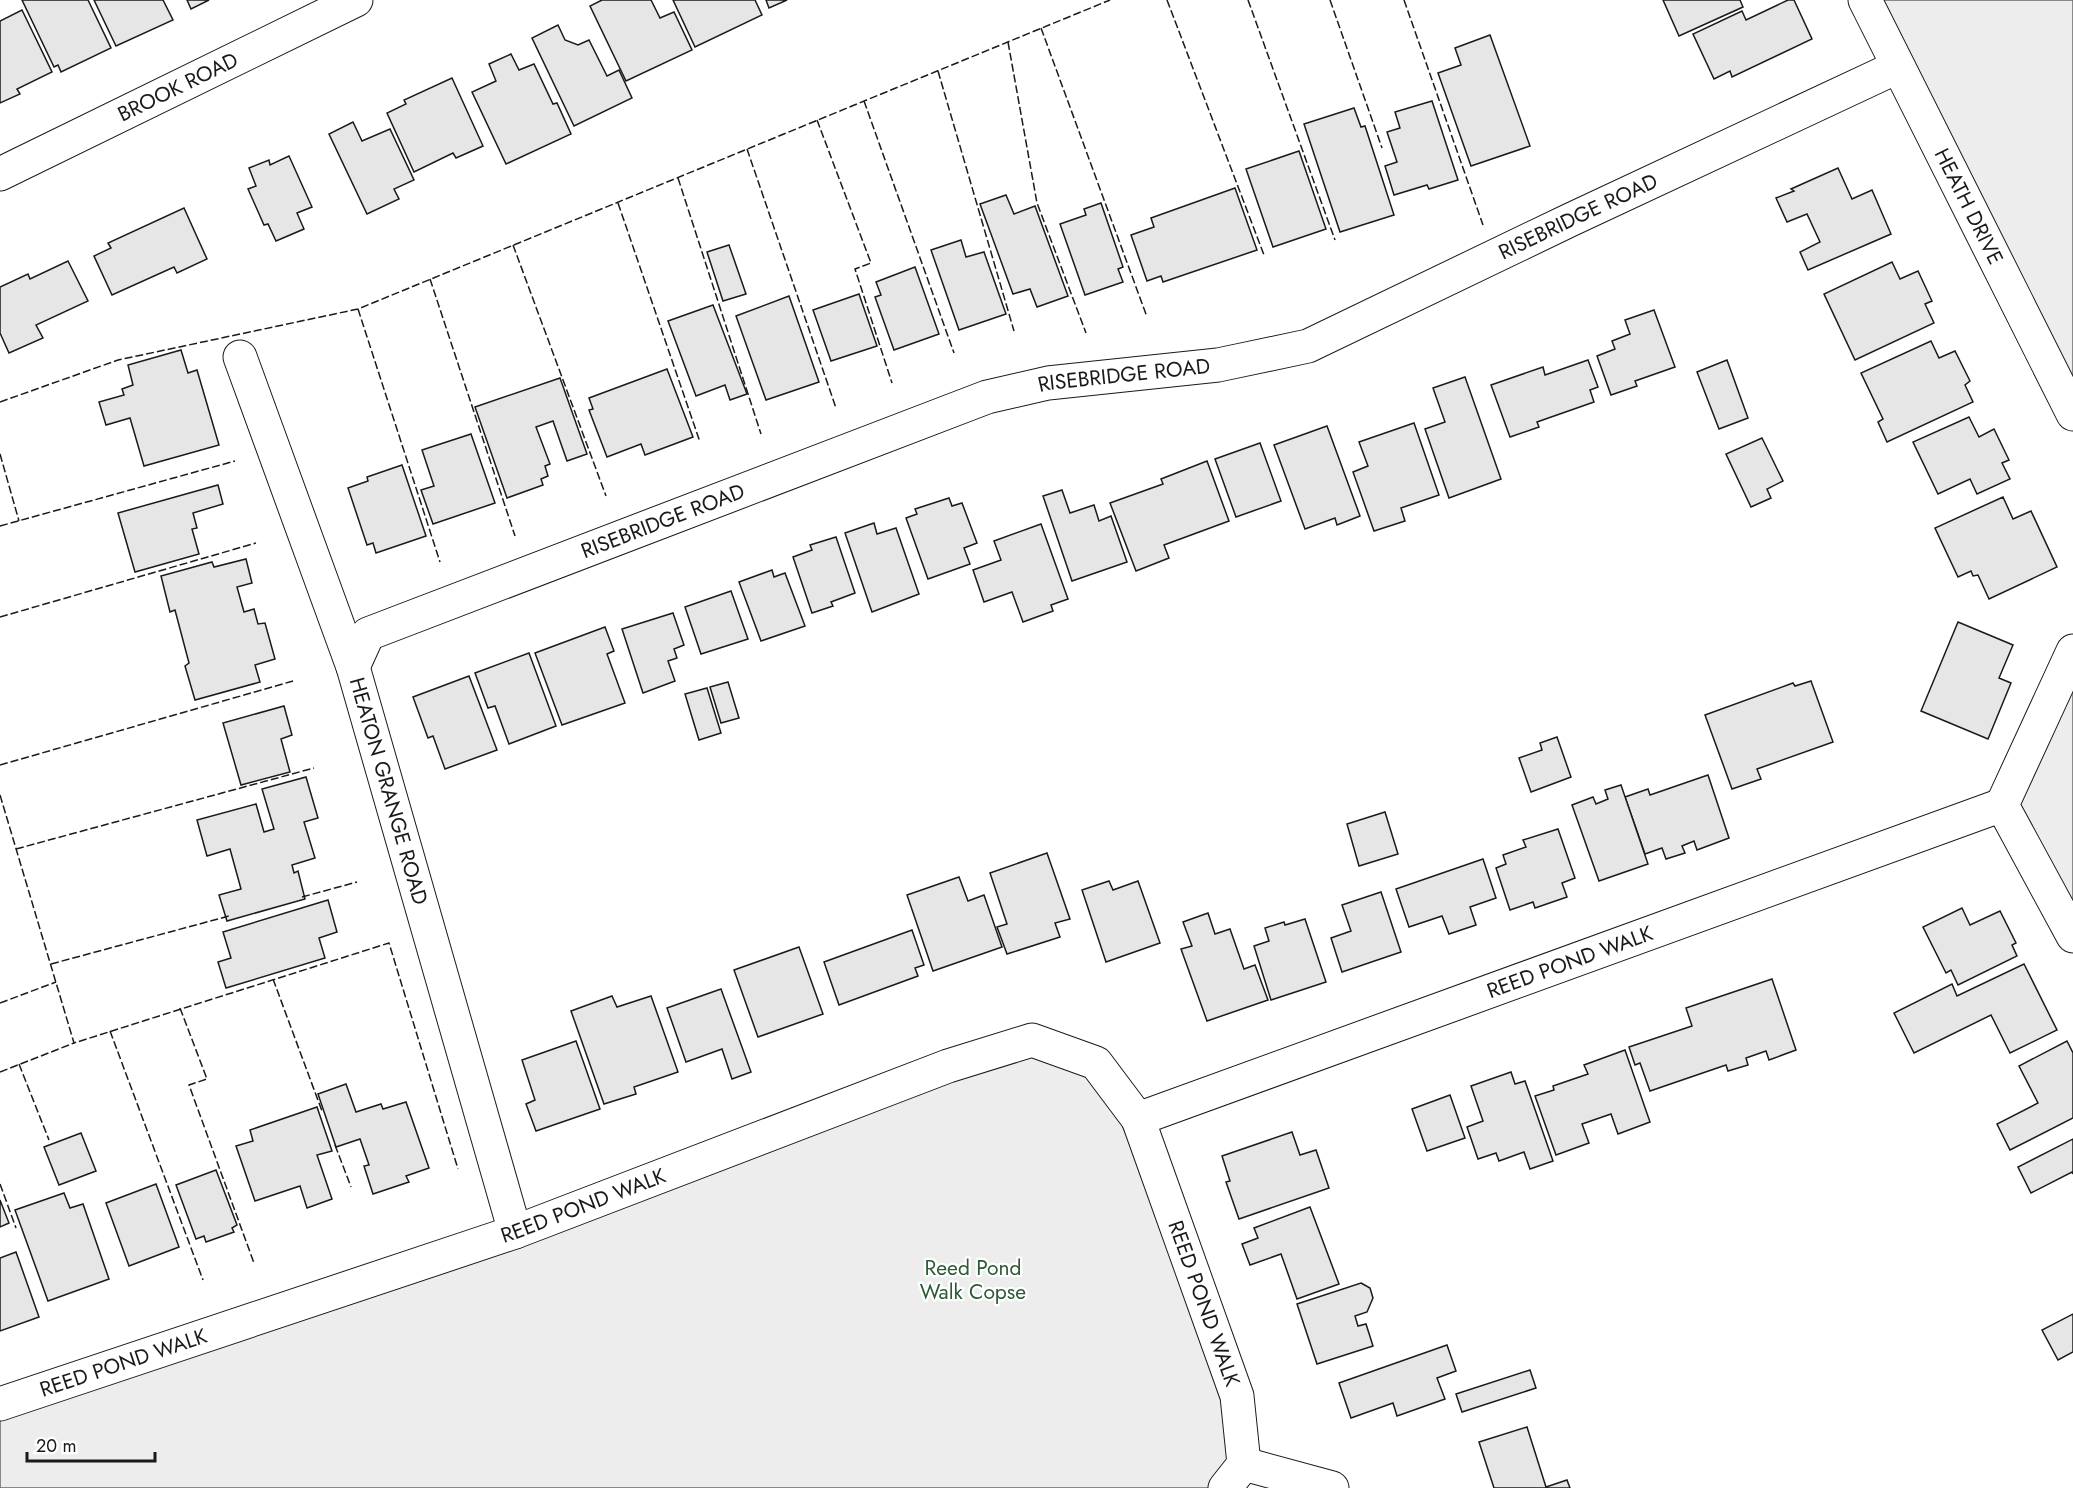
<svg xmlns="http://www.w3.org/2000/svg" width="2073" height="1488" viewBox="0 0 2073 1488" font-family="Jost,sans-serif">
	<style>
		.built { fill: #ededed; stroke: #6a6a6a; stroke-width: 1.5 }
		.building { fill: #e6e6e6; stroke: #1a1a1a; stroke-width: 1.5 }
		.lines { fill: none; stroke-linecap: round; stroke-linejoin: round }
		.minor-casing { stroke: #1a1a1a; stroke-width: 35 }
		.minor { stroke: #fff; stroke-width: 33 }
		.fence { stroke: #1a1a1a; stroke-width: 1.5; stroke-dasharray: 8 3; stroke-linecap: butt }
		.labels { text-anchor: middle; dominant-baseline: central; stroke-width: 4.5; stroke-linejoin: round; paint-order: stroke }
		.street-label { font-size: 21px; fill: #1a1a1a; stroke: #fff }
		.park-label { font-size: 21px; fill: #2b5a34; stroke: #fff }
	</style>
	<rect width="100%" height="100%" fill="#fff"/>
	<g class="built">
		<path d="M1865,0H2073V414Z"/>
		<path d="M2073,651V936L2002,805Z"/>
		<path d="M1032,1040L1096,1063L1237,1396L1225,1488H0V1404Z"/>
	</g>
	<g class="building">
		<path d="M22,0H88L111,48L61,72L58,65L54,67Z"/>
		<path d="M94,0H163L173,20L116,46Z"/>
		<path d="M187,0H209L191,9Z"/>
		<path d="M602,0H651L660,18L674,12L692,50L626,81L590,6Z"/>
		<path d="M673,0H755L762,15L695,47Z"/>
		<path d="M766,0H787L769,8Z"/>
		<path d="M1663,0H1740L1743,7L1679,36Z"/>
		<path d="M1788,0H1794L1812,39L1732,77L1730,71L1714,79L1693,34L1742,11L1746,20Z"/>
		<path d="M22,10L52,72L17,89L20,94L0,103V21Z"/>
		<path d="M558,25L565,40L578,45L589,40L607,76L619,70L632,98L574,126L532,38Z"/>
		<path d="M1490,35L1530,146L1471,166L1438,73L1461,65L1455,48Z"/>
		<path d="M511,54L519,70L534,64L553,104L557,103L571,134L506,164L472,92L496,81L489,64Z"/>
		<path d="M452,78L483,146L456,158L453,153L414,172L387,113L406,104L404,100Z"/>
		<path d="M1432,101L1458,180L1429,189L1427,185L1394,195L1385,166L1397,162L1387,132L1400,128L1395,112Z"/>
		<path d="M1354,108L1361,127L1365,126L1394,215L1340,232L1304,124Z"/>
		<path d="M353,122L362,141L390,129L414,180L394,189L399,199L367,214L329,134Z"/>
		<path d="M1299,151L1326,229L1273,247L1246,169Z"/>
		<path d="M289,156L312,207L297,213L304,229L276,241L268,224L264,225L248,189L256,186L249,168L269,160L270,165Z"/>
		<path d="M1838,168L1852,199L1872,190L1891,234L1808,270L1800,252L1820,242L1807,214L1787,222L1776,198L1794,191L1791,189Z"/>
		<path d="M1235,188L1257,250L1163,282L1161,276L1147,281L1131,235L1154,227L1151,218Z"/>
		<path d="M1006,195L1014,214L1035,206L1068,296L1037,307L1030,289L1013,294L980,204Z"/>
		<path d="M1101,203L1123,267L1118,269L1123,282L1085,295L1060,224L1086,215L1084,209Z"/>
		<path d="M184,208L207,259L177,273L174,267L112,295L94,256L111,248L108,243Z"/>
		<path d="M961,240L966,257L984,252L1006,314L959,330L931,250Z"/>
		<path d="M729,245L746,294L723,301L707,252Z"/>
		<path d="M68,261L88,301L36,325L43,338L9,353L0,333V287L28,274L30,279Z"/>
		<path d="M1892,262L1900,279L1918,271L1932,301L1925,304L1934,323L1855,360L1824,294Z"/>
		<path d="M915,267L939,334L894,350L875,297L881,295L876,282Z"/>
		<path d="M859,294L877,346L831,361L813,310Z"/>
		<path d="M789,296L819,382L766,400L736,316Z"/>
		<path d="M713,305L747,394L730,400L725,385L696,396L668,321Z"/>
		<path d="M1654,310L1675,367L1635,381L1637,386L1611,395L1597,356L1615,349L1612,341L1630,334L1625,320Z"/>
		<path d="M1931,341L1939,358L1955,351L1970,381L1965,385L1973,402L1887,442L1878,422L1883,419L1861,373Z"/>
		<path d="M181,350L188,373L197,370L219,445L144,466L130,418L106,425L99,402L124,395L122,389L133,385L128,365Z"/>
		<path d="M1588,360L1598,387L1590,390L1594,402L1537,422L1539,427L1510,437L1491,385L1543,367L1545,375Z"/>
		<path d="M1727,360L1748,418L1719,429L1697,372Z"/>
		<path d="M667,369L693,437L645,455L641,444L607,457L589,410L593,409L589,398Z"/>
		<path d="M1465,377L1501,479L1449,498L1425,429L1445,422L1433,388Z"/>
		<path d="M560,378L587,454L567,461L553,421L536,427L550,464L545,466L548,476L541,479L543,485L507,498L475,407Z"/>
		<path d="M1969,417L1979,437L1994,429L2009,460L2002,463L2010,479L1977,494L1970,479L1938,494L1913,442Z"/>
		<path d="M1414,423L1439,495L1401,508L1405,521L1374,531L1353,472L1368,466L1359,442Z"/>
		<path d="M1327,426L1360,516L1337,525L1335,518L1305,529L1274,445Z"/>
		<path d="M471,434L495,503L433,524L421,490L434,486L422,450Z"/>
		<path d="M1762,438L1783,481L1767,489L1771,498L1751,507L1726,454Z"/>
		<path d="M1260,443L1281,501L1236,517L1215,459Z"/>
		<path d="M1207,461L1229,521L1164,545L1169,558L1136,571L1110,503L1163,484L1161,479Z"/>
		<path d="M402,465L426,536L376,553L373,543L367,545L348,488L368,481L367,477Z"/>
		<path d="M218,485L223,504L193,513L197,528L192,529L199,554L135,572L118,513Z"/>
		<path d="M1062,490L1070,513L1094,505L1099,521L1111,516L1127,562L1072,581L1043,496Z"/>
		<path d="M2003,497L2013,519L2031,511L2057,567L1989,599L1978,575L1973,576L1971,571L1958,577L1935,528Z"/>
		<path d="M949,498L952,506L962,503L977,543L964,548L970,564L928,579L906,518L917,514L915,509Z"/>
		<path d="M874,523L877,534L896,528L919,594L872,612L845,533Z"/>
		<path d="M1041,524L1068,599L1051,605L1053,611L1023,622L1012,592L984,602L973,570L1001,560L994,541Z"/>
		<path d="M836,537L855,593L831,602L833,606L812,613L793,557L812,550L810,545Z"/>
		<path d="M246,559L252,583L237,587L244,612L254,609L258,624L265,623L275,659L255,665L260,682L195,700L185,666L189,663L175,610L170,612L161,576L212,562L214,567Z"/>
		<path d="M772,570L774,577L785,573L805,626L761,641L739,582Z"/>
		<path d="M731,591L748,639L701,654L685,607Z"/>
		<path d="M673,613L684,645L674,649L677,658L668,661L675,681L643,693L622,629Z"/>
		<path d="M1958,622L2013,645L1999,678L2011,683L1988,739L1921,711Z"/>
		<path d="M605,627L614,651L607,654L625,703L562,725L535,653Z"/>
		<path d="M529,653L556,726L509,744L495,706L488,708L475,673Z"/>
		<path d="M469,676L497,750L445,769L433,736L428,738L413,697Z"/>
		<path d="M1811,681L1833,742L1757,769L1761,779L1732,789L1705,715L1793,683L1795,686Z"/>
		<path d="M728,682L739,718L721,723L710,687Z"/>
		<path d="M707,688L721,733L699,740L685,694Z"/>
		<path d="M284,706L292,735L281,739L290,772L241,785L223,723Z"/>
		<path d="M1557,737L1571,777L1531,792L1519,758L1542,750L1540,743Z"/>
		<path d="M1708,775L1729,838L1697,850L1694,841L1682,846L1685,853L1666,859L1662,848L1645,854L1625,797L1648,789L1650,795Z"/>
		<path d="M306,777L318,818L304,822L315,858L292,865L294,873L298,871L305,899L227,921L219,895L241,889L230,849L207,856L197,820L256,804L264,832L274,829L262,789Z"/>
		<path d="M1621,785L1648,864L1599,881L1572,805L1593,797L1596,804L1608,799L1605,790Z"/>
		<path d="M1385,812L1398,854L1359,866L1347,824Z"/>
		<path d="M1558,829L1575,878L1562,883L1567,897L1535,908L1533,902L1510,910L1496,868L1506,864L1503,855L1526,847L1523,840Z"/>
		<path d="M1047,853L1070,919L1055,923L1060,937L1007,954L997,927L1007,924L990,873Z"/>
		<path d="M1483,859L1496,898L1470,907L1476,925L1449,934L1442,916L1409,927L1396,889Z"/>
		<path d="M959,877L968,901L984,895L1002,947L933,971L907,895Z"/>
		<path d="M1109,881L1113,890L1138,881L1160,943L1106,962L1082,890Z"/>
		<path d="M1381,892L1401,952L1342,972L1331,938L1351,931L1342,905Z"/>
		<path d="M328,900L337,932L319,938L325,958L226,988L218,962L231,958L223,932Z"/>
		<path d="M1962,908L1970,925L2000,911L2016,943L2012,945L2017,956L1958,985L1951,970L1946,973L1923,927Z"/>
		<path d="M1208,913L1215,934L1230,929L1244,969L1255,965L1268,1000L1207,1021L1181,949L1192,946L1183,922Z"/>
		<path d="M1305,919L1326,982L1271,1000L1254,946L1269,941L1265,928L1284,922L1285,925Z"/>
		<path d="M912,930L924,965L915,968L918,976L839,1005L824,962Z"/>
		<path d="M799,947L823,1014L758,1037L734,970Z"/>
		<path d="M2024,964L2057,1030L2010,1053L1991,1015L1914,1053L1894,1013L1952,984L1957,996Z"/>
		<path d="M1772,979L1796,1050L1769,1060L1766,1051L1746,1058L1748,1065L1728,1071L1726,1065L1650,1091L1640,1063L1635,1065L1629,1047L1692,1026L1686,1008Z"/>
		<path d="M721,989L751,1072L732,1079L722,1049L686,1062L667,1008Z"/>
		<path d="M612,996L617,1007L651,996L678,1072L634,1087L636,1094L604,1104L571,1011Z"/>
		<path d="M576,1041L600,1109L536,1131L526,1104L535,1100L522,1060Z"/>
		<path d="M2067,1041L2073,1053V1118L2010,1150L1997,1124L2038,1103L2019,1066Z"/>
		<path d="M1625,1050L1650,1122L1618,1134L1611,1114L1582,1124L1589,1143L1556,1155L1535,1096L1554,1090L1553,1086L1588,1074L1584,1065Z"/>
		<path d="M1511,1072L1515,1084L1525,1081L1553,1161L1530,1169L1524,1152L1499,1161L1496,1153L1478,1159L1467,1127L1483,1121L1471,1086Z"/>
		<path d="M346,1084L356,1112L381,1104L383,1109L406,1102L429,1168L406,1176L409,1182L373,1194L364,1166L369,1165L360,1139L336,1147L318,1094Z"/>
		<path d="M1450,1095L1465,1138L1427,1151L1412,1109Z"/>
		<path d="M317,1107L332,1151L317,1155L332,1199L307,1208L300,1186L255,1201L236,1146L253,1141L250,1130Z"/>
		<path d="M1292,1132L1300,1155L1316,1150L1329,1188L1239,1219L1226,1182L1230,1181L1222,1156Z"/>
		<path d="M81,1133L96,1171L59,1185L44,1147Z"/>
		<path d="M2073,1139V1174L2072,1172L2031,1193L2018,1167Z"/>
		<path d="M216,1170L237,1225L232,1228L234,1232L206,1242L204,1236L196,1239L176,1185Z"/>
		<path d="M156,1184L179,1247L129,1266L106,1203Z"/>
		<path d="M64,1193L70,1208L83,1204L109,1279L48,1301L15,1210Z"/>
		<path d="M0,1200L9,1223L0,1227Z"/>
		<path d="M1310,1207L1339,1284L1297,1299L1281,1254L1250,1265L1242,1244L1258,1238L1254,1228Z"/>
		<path d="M16,1252L39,1317L0,1331V1258Z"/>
		<path d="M1361,1283L1370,1288L1373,1298L1367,1312L1355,1316L1358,1326L1366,1324L1373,1346L1317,1364L1297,1304Z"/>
		<path d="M2073,1314V1352L2058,1360L2042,1330Z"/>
		<path d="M1447,1345L1456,1371L1437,1378L1445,1399L1397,1416L1393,1403L1351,1418L1339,1383Z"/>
		<path d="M1530,1370L1536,1388L1462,1412L1456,1394Z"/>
		<path d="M1527,1427L1546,1487L1567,1480L1570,1488H1494L1479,1442Z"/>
	</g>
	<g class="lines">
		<g class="minor-casing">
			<g id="minor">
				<path id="s1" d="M1865,0L2073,414"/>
				<path id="s2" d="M0,174L356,0"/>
				<path id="s3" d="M240,357L353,667L515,1232"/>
				<path d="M2073,651L2002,805L2073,936"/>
				<path id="s4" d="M353,667L368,634L987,397L1048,383L1218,365L1308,346L1570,220L1897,67"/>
				<path id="s5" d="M1138,1119L1237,1396L1244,1464L1225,1488"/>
				<path id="s6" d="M0,1404L515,1232L948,1066L1032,1040L1096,1063L1138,1119L2002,805"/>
				<path d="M1244,1464L1332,1488"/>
			</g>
		</g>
		<use href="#minor" class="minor"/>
		<g class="fence">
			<path d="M1167,0L1264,255"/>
			<path d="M1248,0L1335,240"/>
			<path d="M1330,0L1382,148"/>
			<path d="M1404,0L1483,225"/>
			<path d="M1041,28L1147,317"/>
			<path d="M1008,42L1037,203L1086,333"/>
			<path d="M938,71L1014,331"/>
			<path d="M864,101L954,353"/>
			<path d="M817,120L871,263L855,269L892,383"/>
			<path d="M747,149L836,408"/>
			<path d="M678,178L761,434"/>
			<path d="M618,203L700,442"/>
			<path d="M513,245L606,496"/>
			<path d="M430,279L515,536"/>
			<path d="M358,309L440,562"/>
			<path d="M0,402L118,360L358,309L1110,0"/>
			<path d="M0,454L19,521"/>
			<path d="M0,526L235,461"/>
			<path d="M0,617L256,543"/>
			<path d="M0,765L293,681"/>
			<path d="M0,795L74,1043L389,943L458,1169"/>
			<path d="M16,849L314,768"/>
			<path d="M302,897L357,882"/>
			<path d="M51,964L229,916"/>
			<path d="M273,979L322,1111"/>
			<path d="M0,1003L56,982"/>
			<path d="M180,1008L207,1079L189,1085L254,1263"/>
			<path d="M110,1031L203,1280"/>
			<path d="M19,1064L49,1140"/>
			<path d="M0,1072L74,1043"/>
			<path d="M335,1145L351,1187"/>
			<path d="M0,1184L16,1228"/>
		</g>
	</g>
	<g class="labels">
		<g class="street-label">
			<text stroke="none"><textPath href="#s2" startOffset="198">BROOK ROAD</textPath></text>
			<text stroke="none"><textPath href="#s1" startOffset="231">HEATH DRIVE</textPath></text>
			<text stroke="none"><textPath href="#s4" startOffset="1324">RISEBRIDGE ROAD</textPath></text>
			<text stroke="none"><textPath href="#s4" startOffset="838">RISEBRIDGE ROAD</textPath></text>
			<text stroke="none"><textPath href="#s4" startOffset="352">RISEBRIDGE ROAD</textPath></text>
			<text stroke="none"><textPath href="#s3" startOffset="459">HEATON GRANGE ROAD</textPath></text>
			<text stroke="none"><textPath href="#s6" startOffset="1692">REED POND WALK</textPath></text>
			<text stroke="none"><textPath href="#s6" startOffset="616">REED POND WALK</textPath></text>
			<text stroke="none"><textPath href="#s5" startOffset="196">REED POND WALK</textPath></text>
			<text stroke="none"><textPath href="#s6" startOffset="130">REED POND WALK</textPath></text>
		</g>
		<g class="park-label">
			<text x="973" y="1268">Reed Pond<tspan x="973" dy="24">Walk Copse</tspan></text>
		</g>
	</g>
	<path d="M27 1452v9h128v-9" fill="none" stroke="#1a1a1a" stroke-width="3"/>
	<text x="36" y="1452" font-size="18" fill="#1a1a1a" stroke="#ffffff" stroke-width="4.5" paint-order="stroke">20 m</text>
</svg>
